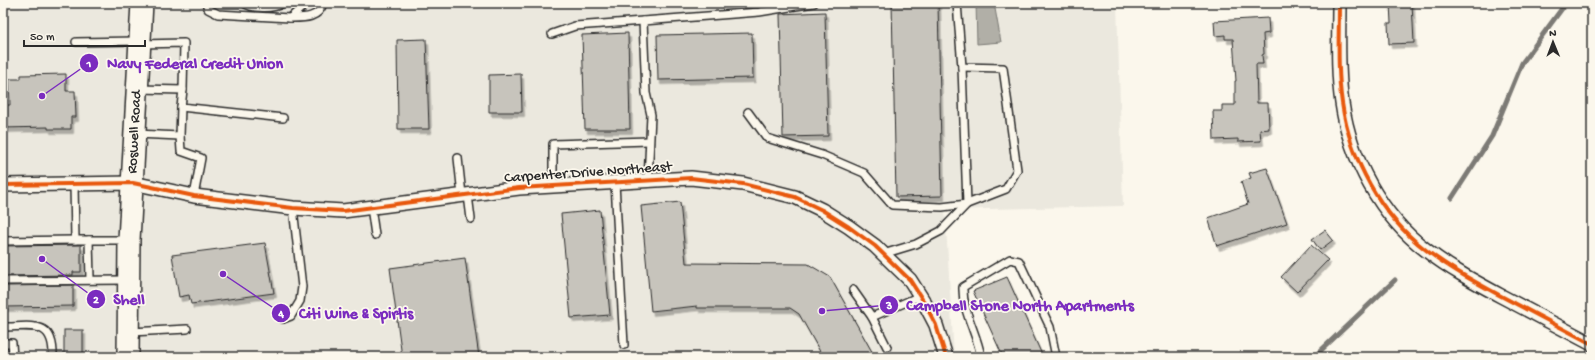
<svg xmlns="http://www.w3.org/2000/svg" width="1595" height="360" viewBox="0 0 1595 360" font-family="'Gochi Hand',sans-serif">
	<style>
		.built { fill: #ebe8de }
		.water { fill: #b1afa7; stroke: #7b7a75 }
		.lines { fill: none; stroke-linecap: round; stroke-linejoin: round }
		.stream { stroke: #7b7a75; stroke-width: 5 }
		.building { fill: #c7c4bc; stroke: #2b2b2b; filter: url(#shadow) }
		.lane-casing { stroke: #2b2b2b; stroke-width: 10 }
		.street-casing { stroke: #2b2b2b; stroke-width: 16 }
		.primary-casing { stroke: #2b2b2b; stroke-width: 24 }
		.lane { stroke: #fbf7ec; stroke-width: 7 }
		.street { stroke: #fbf7ec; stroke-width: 13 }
		.primary { stroke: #fbf7ec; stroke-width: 21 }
		.cycleway-casing { stroke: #fbf7ec; stroke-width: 6 }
		.cycleway { stroke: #e8590c; stroke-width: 4 }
		.labels { text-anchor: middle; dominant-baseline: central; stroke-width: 3.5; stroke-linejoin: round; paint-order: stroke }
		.street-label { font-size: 15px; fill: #2b2b2b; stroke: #fbf7ec }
		.leader { fill: none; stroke: #7b2cbf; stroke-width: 1.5 }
		.callout-dot { fill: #7b2cbf; stroke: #fbf7ec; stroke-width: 1.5 }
		.mark-label { font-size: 12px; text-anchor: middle; font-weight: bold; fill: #fff }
		.callout-label { font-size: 16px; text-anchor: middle; font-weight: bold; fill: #7b2cbf; stroke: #fbf7ec; stroke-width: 3.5; stroke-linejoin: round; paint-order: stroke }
	</style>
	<defs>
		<filter id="shadow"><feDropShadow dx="2.5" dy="4.5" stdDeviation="0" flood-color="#0004"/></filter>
	</defs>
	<rect width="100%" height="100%" fill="#fbf7ec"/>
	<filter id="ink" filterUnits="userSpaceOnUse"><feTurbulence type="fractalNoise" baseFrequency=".025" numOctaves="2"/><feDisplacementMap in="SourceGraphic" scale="8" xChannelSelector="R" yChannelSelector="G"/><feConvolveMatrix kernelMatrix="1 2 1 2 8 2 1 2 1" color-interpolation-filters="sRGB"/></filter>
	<g filter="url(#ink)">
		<path class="built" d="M3,3H1117L1123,206L945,210L954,357H3Z"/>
		<path class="water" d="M976,3H994L1001,42L977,44Z"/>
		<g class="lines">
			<g class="stream">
				<path d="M1452,198L1492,136L1522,63L1566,3"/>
				<path d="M1314,357L1395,280"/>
			</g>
		</g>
		<g class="building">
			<path d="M892,3H938L942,196L896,197Z"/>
			<path d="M1390,3H1412L1414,43L1389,44L1388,23H1391Z"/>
			<path d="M825,12L828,136L783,137L780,14Z"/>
			<path d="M1268,18L1269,33L1263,34L1264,54L1262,55L1263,64H1256L1257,103H1268L1269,129L1260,130L1261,141L1238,142V139L1214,140L1213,111H1222V105H1235V81H1236L1233,39H1225V35L1215,36L1214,21Z"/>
			<path d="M628,33L630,129H585L582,35Z"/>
			<path d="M752,33L753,78L658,80L657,35Z"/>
			<path d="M426,39L429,129H398L397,40Z"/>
			<path d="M66,74V91H75L76,117H71V129H48V127L3,128V105H10L9,79H21V75Z"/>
			<path d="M521,74L522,112H489V75Z"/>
			<path d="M1267,168L1287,223L1217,246L1208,218L1248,204L1241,182L1251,178L1249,173Z"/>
			<path d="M680,202L686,263L808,264L830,277L875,357H823L799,314L790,308H697V306L651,311L641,206Z"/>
			<path d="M600,210L610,315L571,318L561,214Z"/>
			<path d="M1325,230L1333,240L1320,250L1312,239Z"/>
			<path d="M265,243L274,293L191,304L189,295L179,297L172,255Z"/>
			<path d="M81,245V272H73V275L3,276V246Z"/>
			<path d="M1311,245L1328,260L1297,292L1281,277Z"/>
			<path d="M465,258L479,357H402L390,268Z"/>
			<path d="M1007,277L1043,357H1003L973,291Z"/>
			<path d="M73,285V306L4,307V286Z"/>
			<rect x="64" y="330" width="19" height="27"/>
		</g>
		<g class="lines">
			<g class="lane-casing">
				<g id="lane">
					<path d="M206,3L208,9L218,14L290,18L307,3"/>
					<path d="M244,3C252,9 274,9 283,3"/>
					<path d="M290,18C303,18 319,19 323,3"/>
					<path d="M552,34L575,26L643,21"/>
					<path d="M76,42L138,41"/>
					<path d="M139,89L183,90L184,43L141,44"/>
					<path d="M183,90L181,107L283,118"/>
					<path d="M748,112L767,138L822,155L864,173L892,205L942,207L967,204L1006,189L1017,170L1003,68L962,67L957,3"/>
					<path d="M136,134L180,136L181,107"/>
					<path d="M180,136L181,151L201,158L194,196"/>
					<path d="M458,158L462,195"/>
					<path d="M648,181L651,115L646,93L643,21L759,12L814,3"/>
					<path d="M615,183L624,345"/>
					<path d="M74,184L75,240H127"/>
					<path d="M553,186V144L649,141"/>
					<path d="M468,195L471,219"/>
					<path d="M371,207L375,235"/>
					<path d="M89,240L90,279"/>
					<path d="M3,241L75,240"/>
					<path d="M883,254L916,244L941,231L967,204L962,67"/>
					<path d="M3,281L127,280"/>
					<path d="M853,290L872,317L887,347"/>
					<path d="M872,317L920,296"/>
					<path d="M283,319L291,316L300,301L302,287L293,208"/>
					<path d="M3,327C31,327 54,319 53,357"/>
					<path d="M131,332L187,329"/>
					<path d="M3,343H12L13,357"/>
					<path d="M981,357C977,333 962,311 963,287L1010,259L1019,261L1050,327L1056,357"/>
				</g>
			</g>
			<g class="street-casing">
				<g id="street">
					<path d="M1339,3C1339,36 1337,70 1342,103C1350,159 1381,216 1426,250C1449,268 1475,282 1501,296C1531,312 1562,328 1592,344"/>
					<path d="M3,185L133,183L194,196L293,208L343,211L519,188L691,178L743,184L795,197L822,210L849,227L875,246L910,280L924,302L936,325L946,357"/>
				</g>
			</g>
			<g class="primary-casing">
				<path id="primary" d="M128,357L129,240L142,3"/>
			</g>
			<use href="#lane" class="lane"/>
			<use href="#street" class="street"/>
			<use href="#primary" class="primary"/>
			<g class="cycleway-casing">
				<g id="cycleway">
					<path d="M1339,3C1339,36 1337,70 1342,103C1350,159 1381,216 1426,250C1449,268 1475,282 1501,296C1531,312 1562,328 1592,344"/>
					<path d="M3,185L133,183L194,196L293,208L343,211L519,188L691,178L743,184L795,197L822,210L849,227L875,246L910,280L924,302L936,325L946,357"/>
				</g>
			</g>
			<use href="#cycleway" class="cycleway"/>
		</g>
	</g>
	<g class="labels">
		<g class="street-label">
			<text transform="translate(135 132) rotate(-87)">Roswell Road</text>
			<text transform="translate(588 173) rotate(-4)">Carpenter Drive Northeast</text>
		</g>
	</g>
	<path class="leader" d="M42 96L89 63M42 259L96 299M822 311L889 305M223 274L281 313"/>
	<g class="callout-dot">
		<circle cx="42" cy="96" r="4"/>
		<circle cx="42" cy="259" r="4"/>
		<circle cx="822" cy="311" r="4"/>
		<circle cx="223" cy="274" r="4"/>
		<circle cx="89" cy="63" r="10"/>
		<circle cx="96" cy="299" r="10"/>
		<circle cx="889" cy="305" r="10"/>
		<circle cx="281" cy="313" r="10"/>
	</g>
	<g class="mark-label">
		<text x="89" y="67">1</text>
		<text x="96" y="303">2</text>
		<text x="889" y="309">3</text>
		<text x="281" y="317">4</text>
	</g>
	<g class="callout-label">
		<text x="195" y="68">Navy Federal Credit Union</text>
		<text x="129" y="304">Shell</text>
		<text x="1020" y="310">Campbell Stone North Apartments</text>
		<text x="356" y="318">Citi Wine &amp; Spirtis</text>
	</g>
	<rect width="1595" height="360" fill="none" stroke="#fbf7ec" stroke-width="16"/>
	<rect x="8" y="8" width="1579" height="344" fill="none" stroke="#2b2b2b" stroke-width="1.5" filter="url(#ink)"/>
	<g transform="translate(1553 42) rotate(359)" stroke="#fbf7ec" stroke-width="3" paint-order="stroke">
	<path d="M0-3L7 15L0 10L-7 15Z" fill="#2b2b2b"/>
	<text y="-6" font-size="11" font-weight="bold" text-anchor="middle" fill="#2b2b2b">N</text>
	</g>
	<path d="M24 40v6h121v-6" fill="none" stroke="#2b2b2b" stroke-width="2"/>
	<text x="30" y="40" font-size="12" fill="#2b2b2b" stroke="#fbf7ec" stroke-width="3" paint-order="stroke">50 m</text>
</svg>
